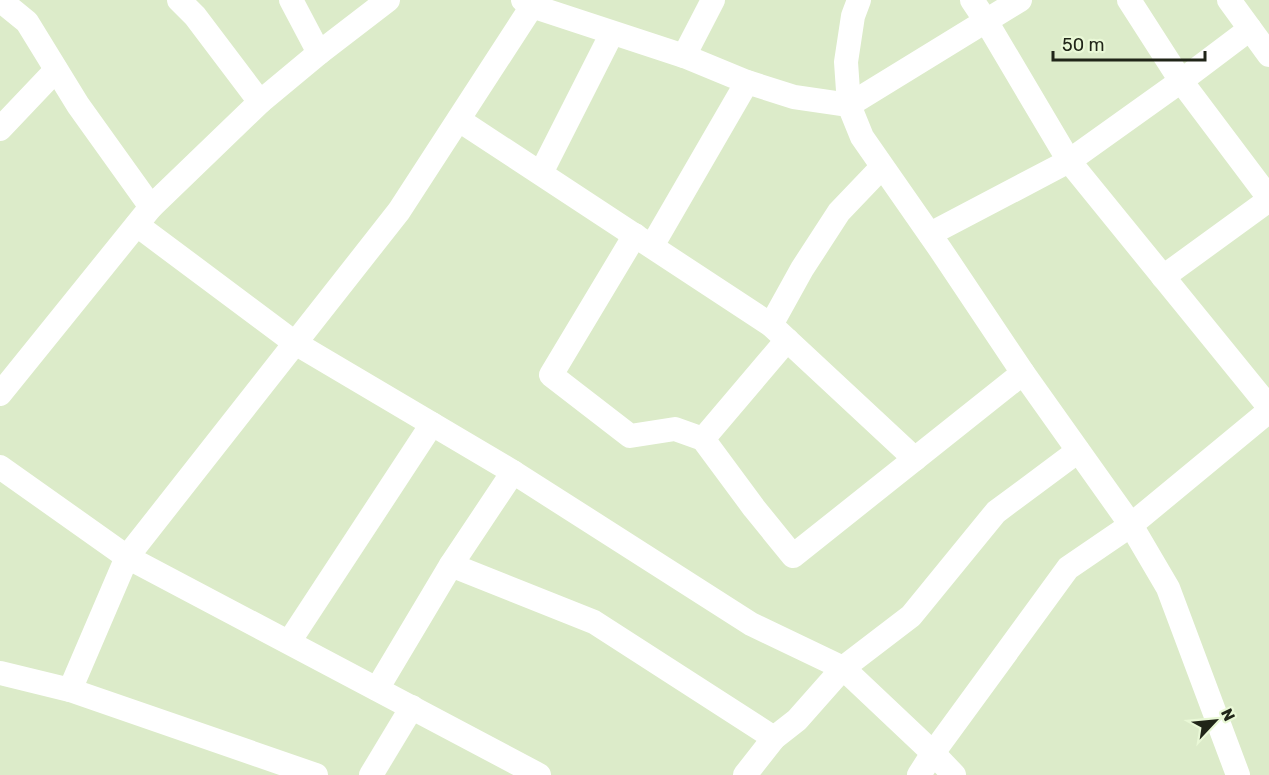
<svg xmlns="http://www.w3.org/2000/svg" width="1269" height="775" viewBox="0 0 1269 775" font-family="Rubik,sans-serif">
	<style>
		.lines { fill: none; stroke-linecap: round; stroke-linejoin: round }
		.minor { stroke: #fff; stroke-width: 24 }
	</style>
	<rect width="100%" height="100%" fill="#dcebc9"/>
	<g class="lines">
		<g class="minor">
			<path d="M0,0L27,22L78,105L151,207"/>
			<path d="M179,0L195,16L260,102"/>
			<path d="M291,0L319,53"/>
			<path d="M523,0L532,6L684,56L747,82L794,97L849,105L1020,0"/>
			<path d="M859,0L853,16L846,62L849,105L862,137L940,249L1023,373L1131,525L1168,588L1238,775"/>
			<path d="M972,0L986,21L1069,161L1269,407"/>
			<path d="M1129,0L1181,81L1269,198"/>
			<path d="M1229,0L1269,55"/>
			<path d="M684,56L713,0"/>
			<path d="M459,120L771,325L915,459"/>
			<path d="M0,129L56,70"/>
			<path d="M541,173L612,33"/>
			<path d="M137,225L295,343L513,472L751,624L843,668L933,753L954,775"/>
			<path d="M930,234L1069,161L1181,81L1250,29"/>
			<path d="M635,235L551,375L630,436L675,429L703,439L754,508L793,556L1023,373"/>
			<path d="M652,246L747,82"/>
			<path d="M1163,277L1269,200"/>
			<path d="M771,325L802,269L839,212L882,167"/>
			<path d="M0,394L151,207L260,102L319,53L388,0"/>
			<path d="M703,439L787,340"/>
			<path d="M0,467L127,557L539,775"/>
			<path d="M451,565L594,622L774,738"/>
			<path d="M289,642L432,424"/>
			<path d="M0,673L70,690L316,775"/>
			<path d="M377,689L451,565L513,472"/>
			<path d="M70,690L127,557L399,211L536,0"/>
			<path d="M371,775L412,707"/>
			<path d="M745,775L774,738L797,720L843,668L911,616L996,512L1078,451"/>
			<path d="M919,775L933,753L1068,568L1131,525L1269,411"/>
		</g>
	</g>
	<g transform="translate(1215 721) rotate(64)" stroke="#e9f8d6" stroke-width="4.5" paint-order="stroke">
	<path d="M0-4.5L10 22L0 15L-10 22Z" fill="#202518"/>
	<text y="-9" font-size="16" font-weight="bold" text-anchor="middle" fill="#202518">N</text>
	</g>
	<path d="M1053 51v9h152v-9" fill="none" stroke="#202518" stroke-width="3"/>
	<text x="1062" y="51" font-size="18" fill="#202518" stroke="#e9f8d6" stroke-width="4.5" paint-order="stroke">50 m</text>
</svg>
